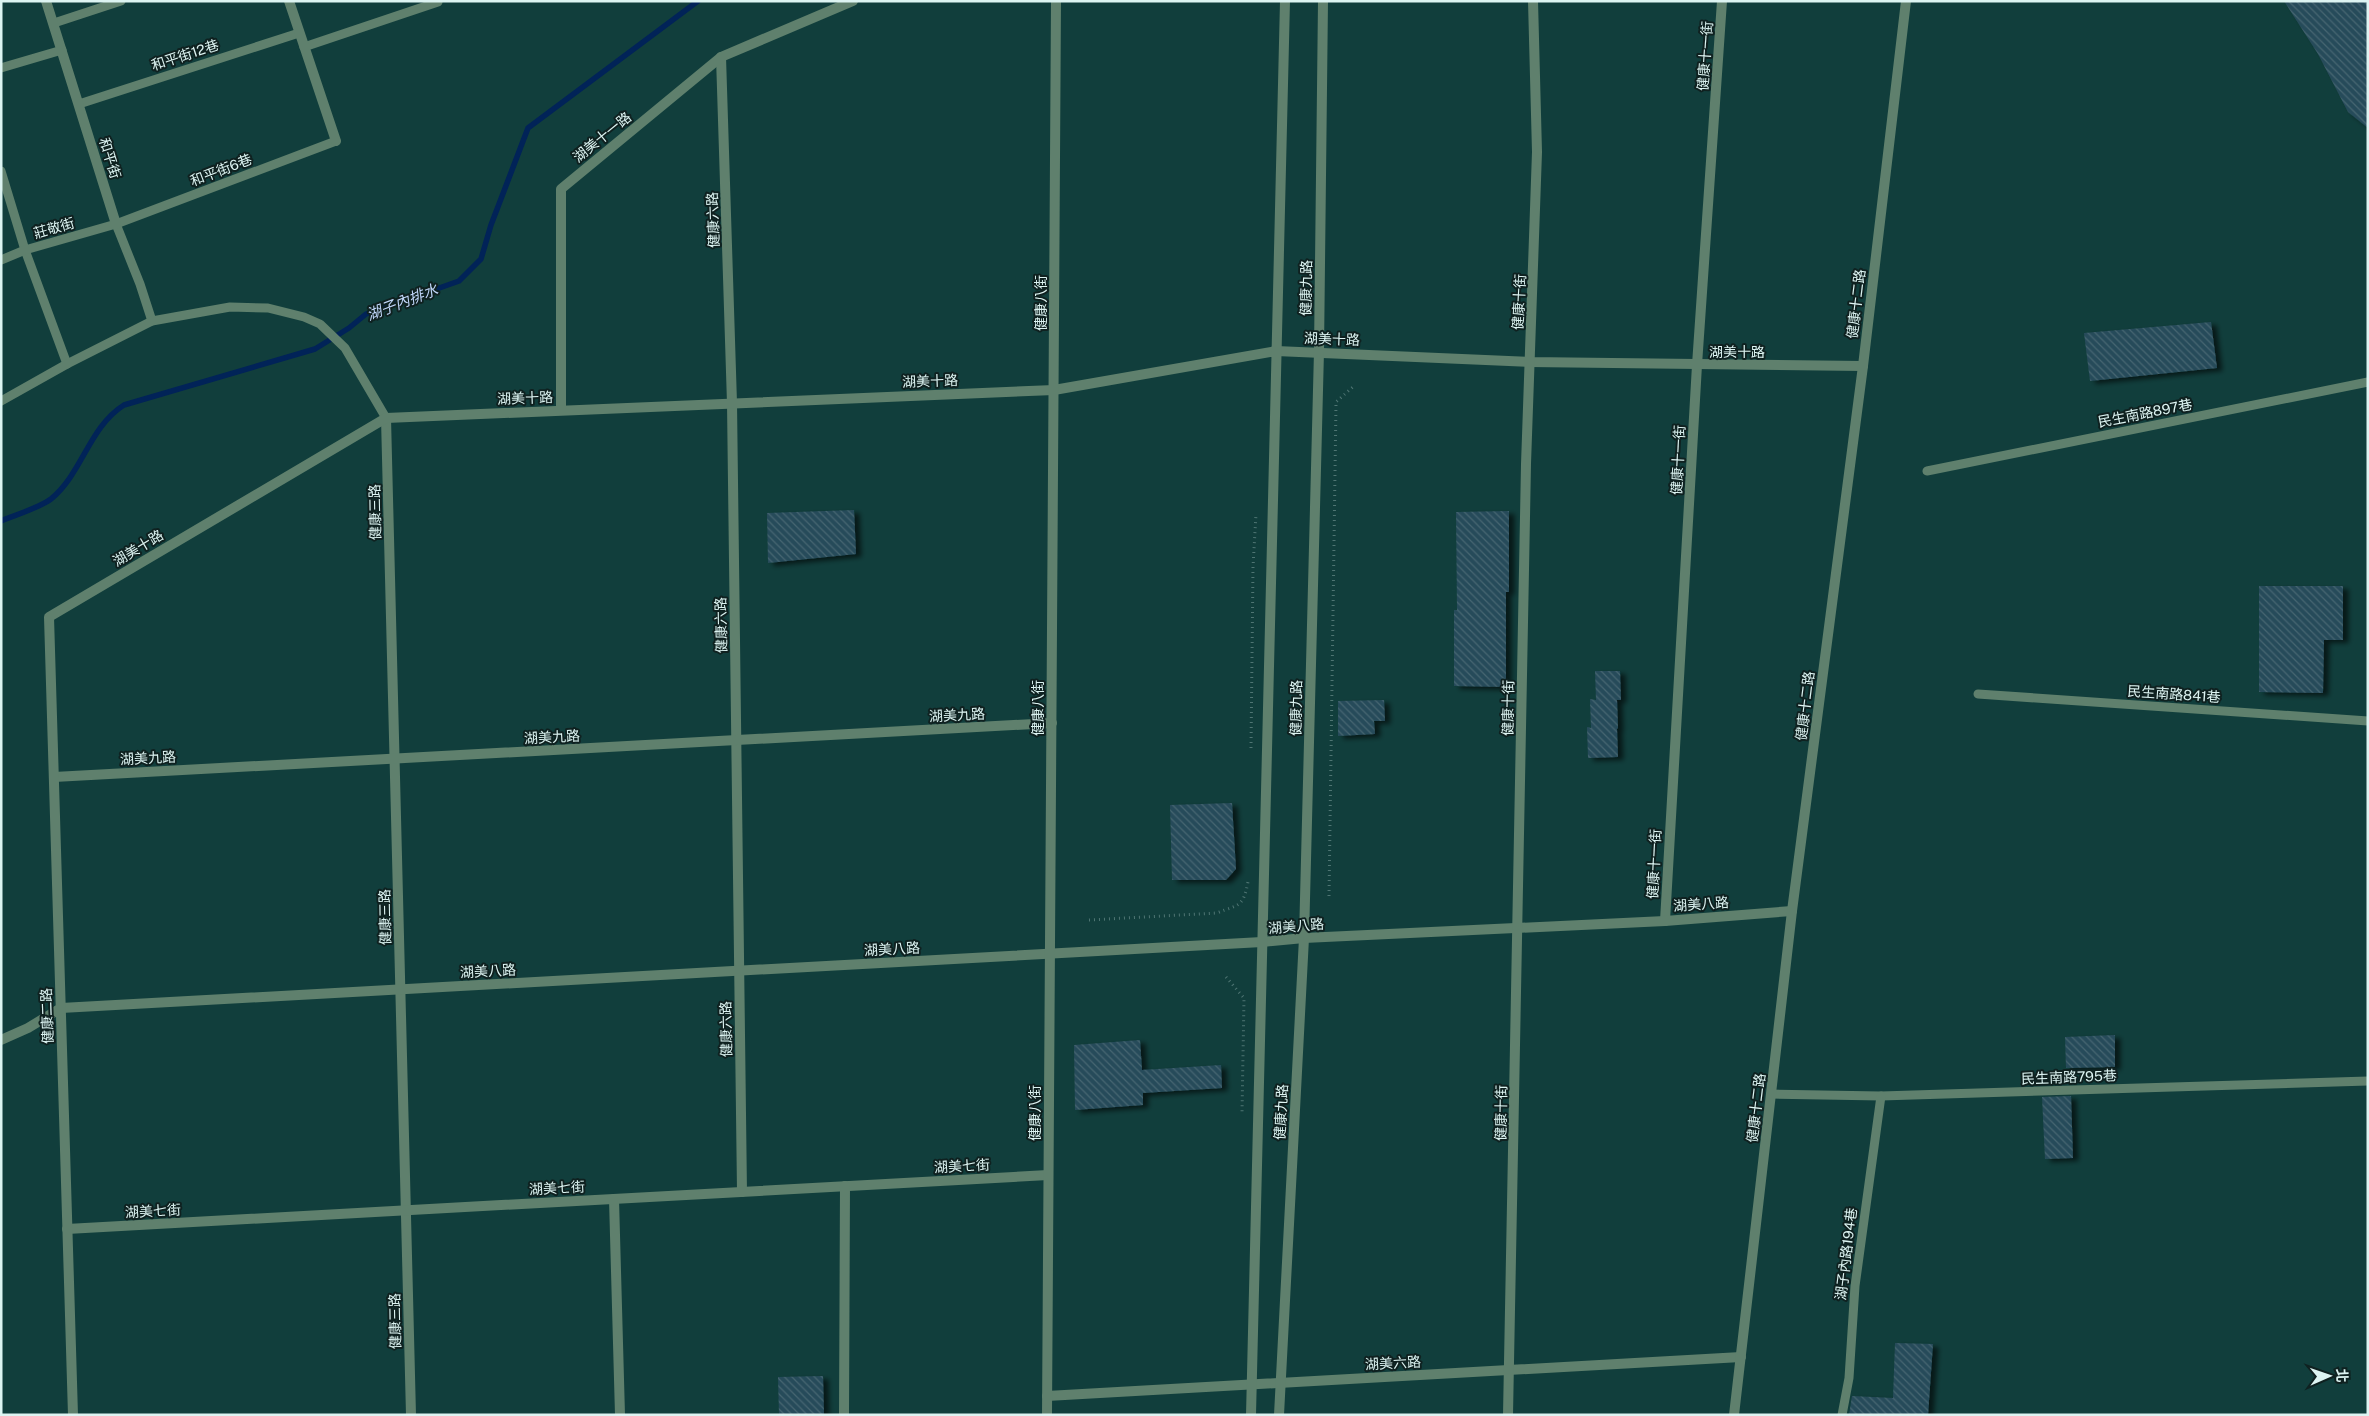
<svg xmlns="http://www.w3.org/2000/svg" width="2369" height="1416" viewBox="0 0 2369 1416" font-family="'Public Sans','Noto Sans TC',sans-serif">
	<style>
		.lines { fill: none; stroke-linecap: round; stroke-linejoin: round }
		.stream { stroke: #012358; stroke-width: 5.5 }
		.building { fill: url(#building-back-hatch); filter: url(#shadow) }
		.path { stroke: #4f7573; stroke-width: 3; stroke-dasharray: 1 4; stroke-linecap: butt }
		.service { stroke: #5f806d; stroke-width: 9 }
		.minor { stroke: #5f806d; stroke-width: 10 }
		.labels { text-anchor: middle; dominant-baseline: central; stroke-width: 4; stroke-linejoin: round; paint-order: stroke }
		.street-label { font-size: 14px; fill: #ddf4f2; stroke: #0f2120 }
		.water-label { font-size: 15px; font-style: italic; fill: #c1d7fa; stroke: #0f2120 }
	</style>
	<defs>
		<pattern id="building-back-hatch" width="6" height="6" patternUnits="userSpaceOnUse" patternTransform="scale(1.25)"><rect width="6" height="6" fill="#274b5a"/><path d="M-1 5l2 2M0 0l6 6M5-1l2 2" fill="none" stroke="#466672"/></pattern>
		<filter id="shadow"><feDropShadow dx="5.5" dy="3" stdDeviation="2.5" flood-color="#0009"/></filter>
	</defs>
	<rect width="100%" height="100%" fill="#113e3c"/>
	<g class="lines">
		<path class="stream" d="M1,521C15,515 39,508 51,499C82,474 89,427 124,405L315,349L349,328L366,314L459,281L481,259L491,225L528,128L698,1"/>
	</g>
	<g class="building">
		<path d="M2284,1H2368V128L2348,112L2318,54Z"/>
		<path d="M2211,322L2217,368L2090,381L2084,333Z"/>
		<path d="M854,510L856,554L768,563L767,513Z"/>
		<path d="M1509,511V592H1506V687L1454,686V610H1457L1456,512Z"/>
		<path d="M2259,586H2343V640H2324L2323,693L2259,692Z"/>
		<path d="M1595,671H1620L1621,700H1617L1618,728L1617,729L1618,757L1588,758L1587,727L1591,728L1590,699L1596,700Z"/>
		<path d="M1384,700L1385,721H1374L1375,734L1338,736V701Z"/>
		<path d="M1232,803L1236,869L1226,880H1172L1170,805Z"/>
		<path d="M2115,1035V1067L2066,1068L2065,1037Z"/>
		<path d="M1140,1040L1142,1070L1221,1065L1222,1088L1143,1093V1105L1075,1110L1074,1045Z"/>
		<path d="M2071,1096L2073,1158L2045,1159L2042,1097Z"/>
		<path d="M1895,1343L1933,1344L1928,1415H1849L1852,1396L1893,1398Z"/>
		<path d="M823,1376L824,1415H779L778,1377Z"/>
	</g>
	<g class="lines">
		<g class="path">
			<path d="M1251,748L1253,567L1256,514"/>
			<path d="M1329,896L1336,402L1355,385"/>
			<path d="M1089,920L1217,913C1239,904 1243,908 1248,882"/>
			<path d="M1226,977L1244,998L1242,1113"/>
		</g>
		<g class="service">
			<path d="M54,23L121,1"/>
			<path d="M304,47L438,2"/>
			<path d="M1,68L62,50"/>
			<path d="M79,104L299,33"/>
			<path d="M1,171L25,250L67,364"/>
			<path d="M116,224L140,284L152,321"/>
			<path d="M1,260L25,250L116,224L336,141"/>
			<path d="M1,401L67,364L152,321L230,307L268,308L304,317L320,324L345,348L386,418"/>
			<path d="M1927,471L2368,382"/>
			<path d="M1978,694L2368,721"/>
			<path d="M1771,1094L1881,1096L2368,1081"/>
			<path d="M1842,1415L1849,1378L1855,1286L1881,1096"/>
		</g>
		<g class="minor">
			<path d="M46,1L116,224"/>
			<path d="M289,1L336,141"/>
			<path d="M721,57L732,403L742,1192"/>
			<path d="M561,410V189L721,57L853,1"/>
			<path d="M386,418L411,1415"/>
			<path d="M54,777L1052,723"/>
			<path d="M1665,921L1697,365L1722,1"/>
			<path d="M1,1040L28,1028L61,1008L1262,942L1304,938L1665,921L1792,911"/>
			<path d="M614,1199L620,1415"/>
			<path d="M67,1229L1048,1175"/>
			<path d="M1047,1396L1741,1357"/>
			<path d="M73,1415L49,617L386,418L1054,390L1276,351L1529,362L1863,366"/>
			<path d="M844,1415L845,1186"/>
			<path d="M1047,1415L1056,1"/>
			<path d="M1251,1415L1285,1"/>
			<path d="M1279,1415L1304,938L1319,351L1323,1"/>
			<path d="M1508,1415L1526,464L1537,152L1533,1"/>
			<path d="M1734,1415L1792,911L1863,366L1906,1"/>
		</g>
	</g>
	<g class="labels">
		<g class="street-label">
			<text transform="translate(185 55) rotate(-18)">和平街12巷</text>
			<text transform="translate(1705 56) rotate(-86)">健康十一街</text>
			<text transform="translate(602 137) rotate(-39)">湖美十一路</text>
			<text transform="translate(110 158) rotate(73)">和平街</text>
			<text transform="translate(221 170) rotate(-21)">和平街6巷</text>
			<text transform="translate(713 220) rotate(-92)">健康六路</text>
			<text transform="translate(54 228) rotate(-16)">莊敬街</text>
			<text transform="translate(1306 288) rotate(-89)">健康九路</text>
			<text transform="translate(1519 302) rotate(-87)">健康十街</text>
			<text transform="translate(1041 303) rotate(-90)">健康八街</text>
			<text transform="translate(1856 304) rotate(-83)">健康十二路</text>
			<text transform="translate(1332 339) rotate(2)">湖美十路</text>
			<text x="1737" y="352">湖美十路</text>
			<text transform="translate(930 381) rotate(-2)">湖美十路</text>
			<text transform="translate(525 398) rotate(-2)">湖美十路</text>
			<text transform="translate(2145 413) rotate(-11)">民生南路897巷</text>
			<text transform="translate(1678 460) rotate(-87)">健康十一街</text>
			<text transform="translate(375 512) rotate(-91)">健康三路</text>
			<text transform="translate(138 548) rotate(-31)">湖美十路</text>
			<text transform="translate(721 625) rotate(-91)">健康六路</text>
			<text transform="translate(2174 694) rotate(4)">民生南路841巷</text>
			<text transform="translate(1805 706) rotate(-83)">健康十二路</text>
			<text transform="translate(1038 708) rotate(-90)">健康八街</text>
			<text transform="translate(1296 708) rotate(-89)">健康九路</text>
			<text transform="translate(1508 708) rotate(-89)">健康十街</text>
			<text transform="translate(957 715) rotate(-3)">湖美九路</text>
			<text transform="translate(552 737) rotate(-3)">湖美九路</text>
			<text transform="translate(148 758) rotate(-3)">湖美九路</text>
			<text transform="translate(1654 864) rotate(-87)">健康十一街</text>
			<text transform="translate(1701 904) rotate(-4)">湖美八路</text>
			<text transform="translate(385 917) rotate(-91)">健康三路</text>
			<text transform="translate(1296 926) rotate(-5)">湖美八路</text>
			<text transform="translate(892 949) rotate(-3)">湖美八路</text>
			<text transform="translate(488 971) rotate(-3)">湖美八路</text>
			<text transform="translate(47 1016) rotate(-92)">健康二路</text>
			<text transform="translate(726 1029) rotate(-91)">健康六路</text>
			<text transform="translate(2069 1077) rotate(-2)">民生南路795巷</text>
			<text transform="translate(1756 1108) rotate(-83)">健康十二路</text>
			<text transform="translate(1281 1112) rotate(-87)">健康九路</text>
			<text transform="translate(1035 1113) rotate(-90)">健康八街</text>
			<text transform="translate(1501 1113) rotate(-89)">健康十街</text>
			<text transform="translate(962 1166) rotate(-3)">湖美七街</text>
			<text transform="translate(557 1188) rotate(-3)">湖美七街</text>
			<text transform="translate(153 1211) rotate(-3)">湖美七街</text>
			<text transform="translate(1846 1254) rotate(-83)">湖子內路194巷</text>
			<text transform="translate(395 1321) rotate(-91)">健康三路</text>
			<text transform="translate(1393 1363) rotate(-3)">湖美六路</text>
		</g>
		<g class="water-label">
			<text transform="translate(402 302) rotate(-21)">湖子內排水</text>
		</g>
	</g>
	<rect width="2369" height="1416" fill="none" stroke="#ddf4f2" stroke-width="5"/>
	<g transform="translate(2329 1376) rotate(88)" stroke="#0f2120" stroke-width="4" paint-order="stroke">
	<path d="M0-4L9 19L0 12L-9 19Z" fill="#ddf4f2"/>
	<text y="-8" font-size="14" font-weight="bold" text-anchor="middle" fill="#ddf4f2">北</text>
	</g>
</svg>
